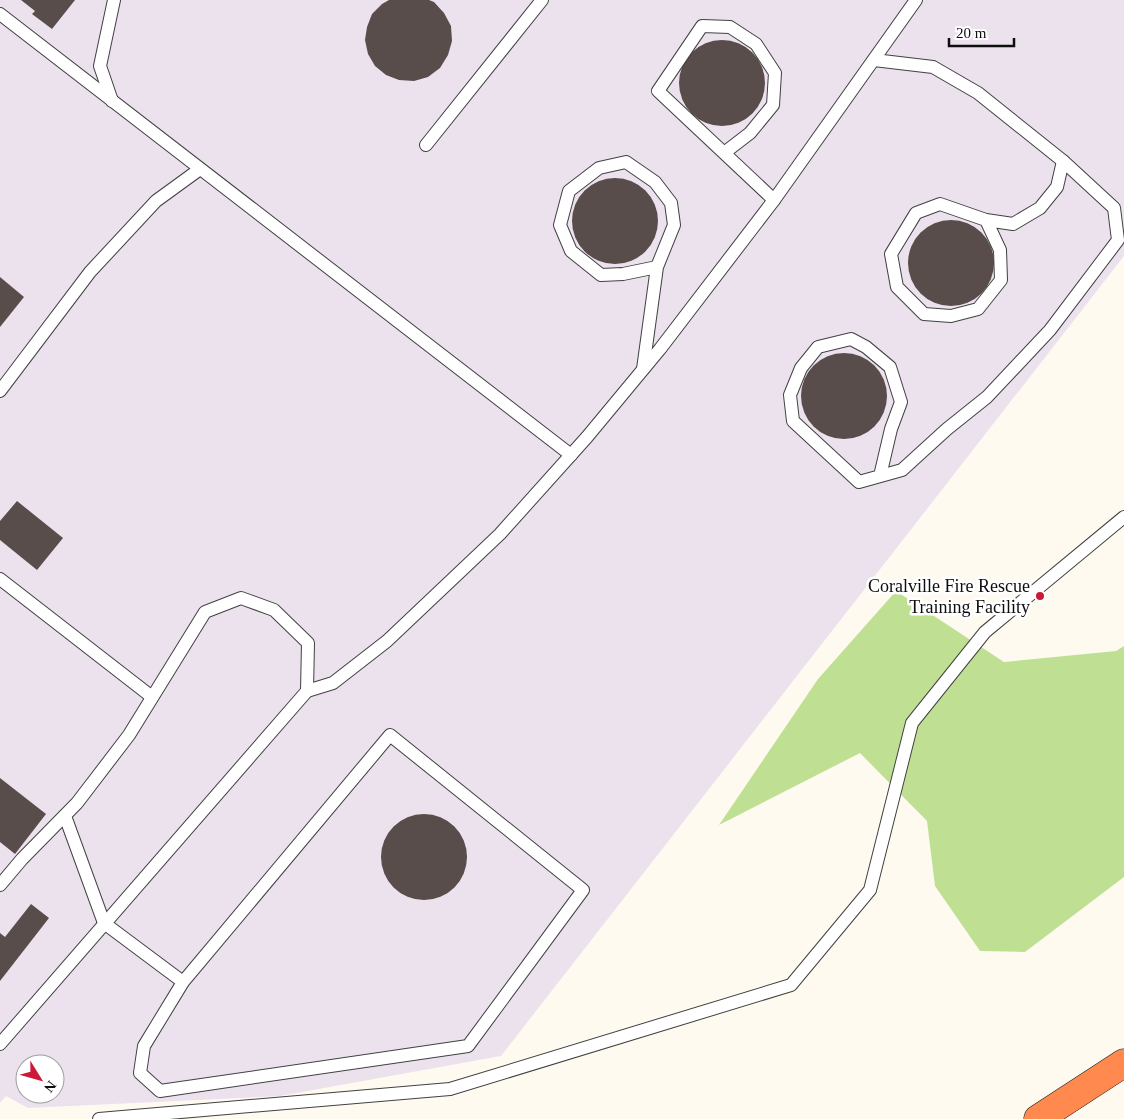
<svg xmlns="http://www.w3.org/2000/svg" width="1124" height="1119" viewBox="0 0 1124 1119" font-family="'Times New Roman',serif">
	<style>
		.industrial { fill: #ebe2ee; fill-rule: evenodd }
		.forest { fill: #bfe093 }
		.building { fill: #584d4a }
		.lines { fill: none; stroke-linecap: round; stroke-linejoin: round }
		.lane-casing { stroke: #414141; stroke-width: 14 }
		.highway-casing { stroke: #1f1f1f; stroke-width: 29 }
		.lane { stroke: #fff; stroke-width: 12 }
		.highway { stroke: #ff894e; stroke-width: 28 }
		.poi-dot { fill: #cb1938; stroke: #fff; stroke-width: 2 }
		.labels { text-anchor: middle; dominant-baseline: central; stroke-width: 5; stroke-linejoin: round; paint-order: stroke }
		.poi-label { font-size: 18px; fill: #0e0e0e; stroke: #fff; text-anchor: end }
	</style>
	<rect width="100%" height="100%" fill="#fffaf0"/>
	<path class="industrial" d="M0,0H1124V256L501,1056L280,1096L28,1108L6,1096L0,1103ZM25,1064H55V1094H25Z"/>
	<path class="forest" d="M896,591L1004,662L1116,651L1124,646V877L1025,952L980,951L935,886L927,821L860,753L719,825L818,679Z"/>
	<g class="building">
		<path d="M21,0H75L52,29L32,14L35,11Z"/>
		<path d="M389,0H429L434,2L444,13L451,26L452,41L448,55L440,68L428,77L414,81L399,80L386,75L375,66L368,54L365,40L367,27L372,14L382,4Z"/>
		<circle cx="722" cy="83" r="43"/>
		<circle cx="615" cy="221" r="43"/>
		<circle cx="951" cy="263" r="43"/>
		<path d="M0,277L24,297L0,327Z"/>
		<circle cx="844" cy="396" r="43"/>
		<path d="M17,501L63,538L37,570L0,540V521Z"/>
		<path d="M0,778L46,814L15,854L0,842Z"/>
		<circle cx="424" cy="857" r="43"/>
		<path d="M31,904L49,918L0,981V933L5,937Z"/>
	</g>
	<g class="lines">
		<g class="lane-casing">
			<g id="lane">
				<path d="M0,14L571,455"/>
				<path d="M874,60L933,67L978,93L1063,161L1114,208L1118,240L1050,330L987,397L947,429L902,470L859,482L793,421L790,395L801,368L818,347L851,339L866,347L890,367L901,402L891,429L880,476"/>
				<path d="M112,101L100,66L114,0"/>
				<path d="M426,145L542,0"/>
				<path d="M724,153L750,133L773,105L775,73L756,44L730,27L702,26L658,91L774,200"/>
				<path d="M986,220L1000,250L1001,280L978,309L951,316L924,314L897,287L891,254L916,213L940,204L986,220L1013,224L1040,208L1057,187L1063,161"/>
				<path d="M643,369L657,267L674,225L671,203L655,182L626,162L599,168L569,191L560,225L571,251L601,275L623,274L657,267"/>
				<path d="M0,391L90,272L156,201L200,169"/>
				<path d="M0,579L152,697"/>
				<path d="M307,691L333,683L387,641L500,534L587,437L660,349L774,200L916,0"/>
				<path d="M65,816L104,923L183,982L390,735L583,890L468,1046L160,1091L140,1073L144,1046L183,982"/>
				<path d="M0,885L22,859L77,803L129,735L205,612L241,598L274,610L308,643L307,691L0,1044"/>
				<path d="M99,1119L450,1089L791,985L870,890L912,723L985,632L1124,517"/>
			</g>
		</g>
		<g class="highway-casing">
			<path id="highway" d="M1038,1119L1124,1063"/>
		</g>
		<use href="#lane" class="lane"/>
		<use href="#highway" class="highway"/>
	</g>
	<circle class="poi-dot" cx="1040" cy="596" r="5"/>
	<g class="labels">
		<g class="poi-label">
			<text x="1030" y="586">Coralville Fire Rescue<tspan x="1030" dy="21">Training Facility</tspan></text>
		</g>
	</g>
	<g transform="translate(40 1079) rotate(127)"><circle r="24" fill="#ffffff" stroke="#9f9f9f"/>
	<path d="M0-4L9 19L0 12L-9 19Z" fill="#cb1938"/>
	<text y="-8" font-size="14" font-weight="bold" text-anchor="middle" fill="#0e0e0e">N</text>
	</g>
	<path d="M949 38v8h65v-8" fill="none" stroke="#0e0e0e" stroke-width="2.5"/>
	<text x="956" y="38" font-size="15" fill="#0e0e0e" stroke="#ffffff" stroke-width="4" paint-order="stroke">20 m</text>
</svg>
